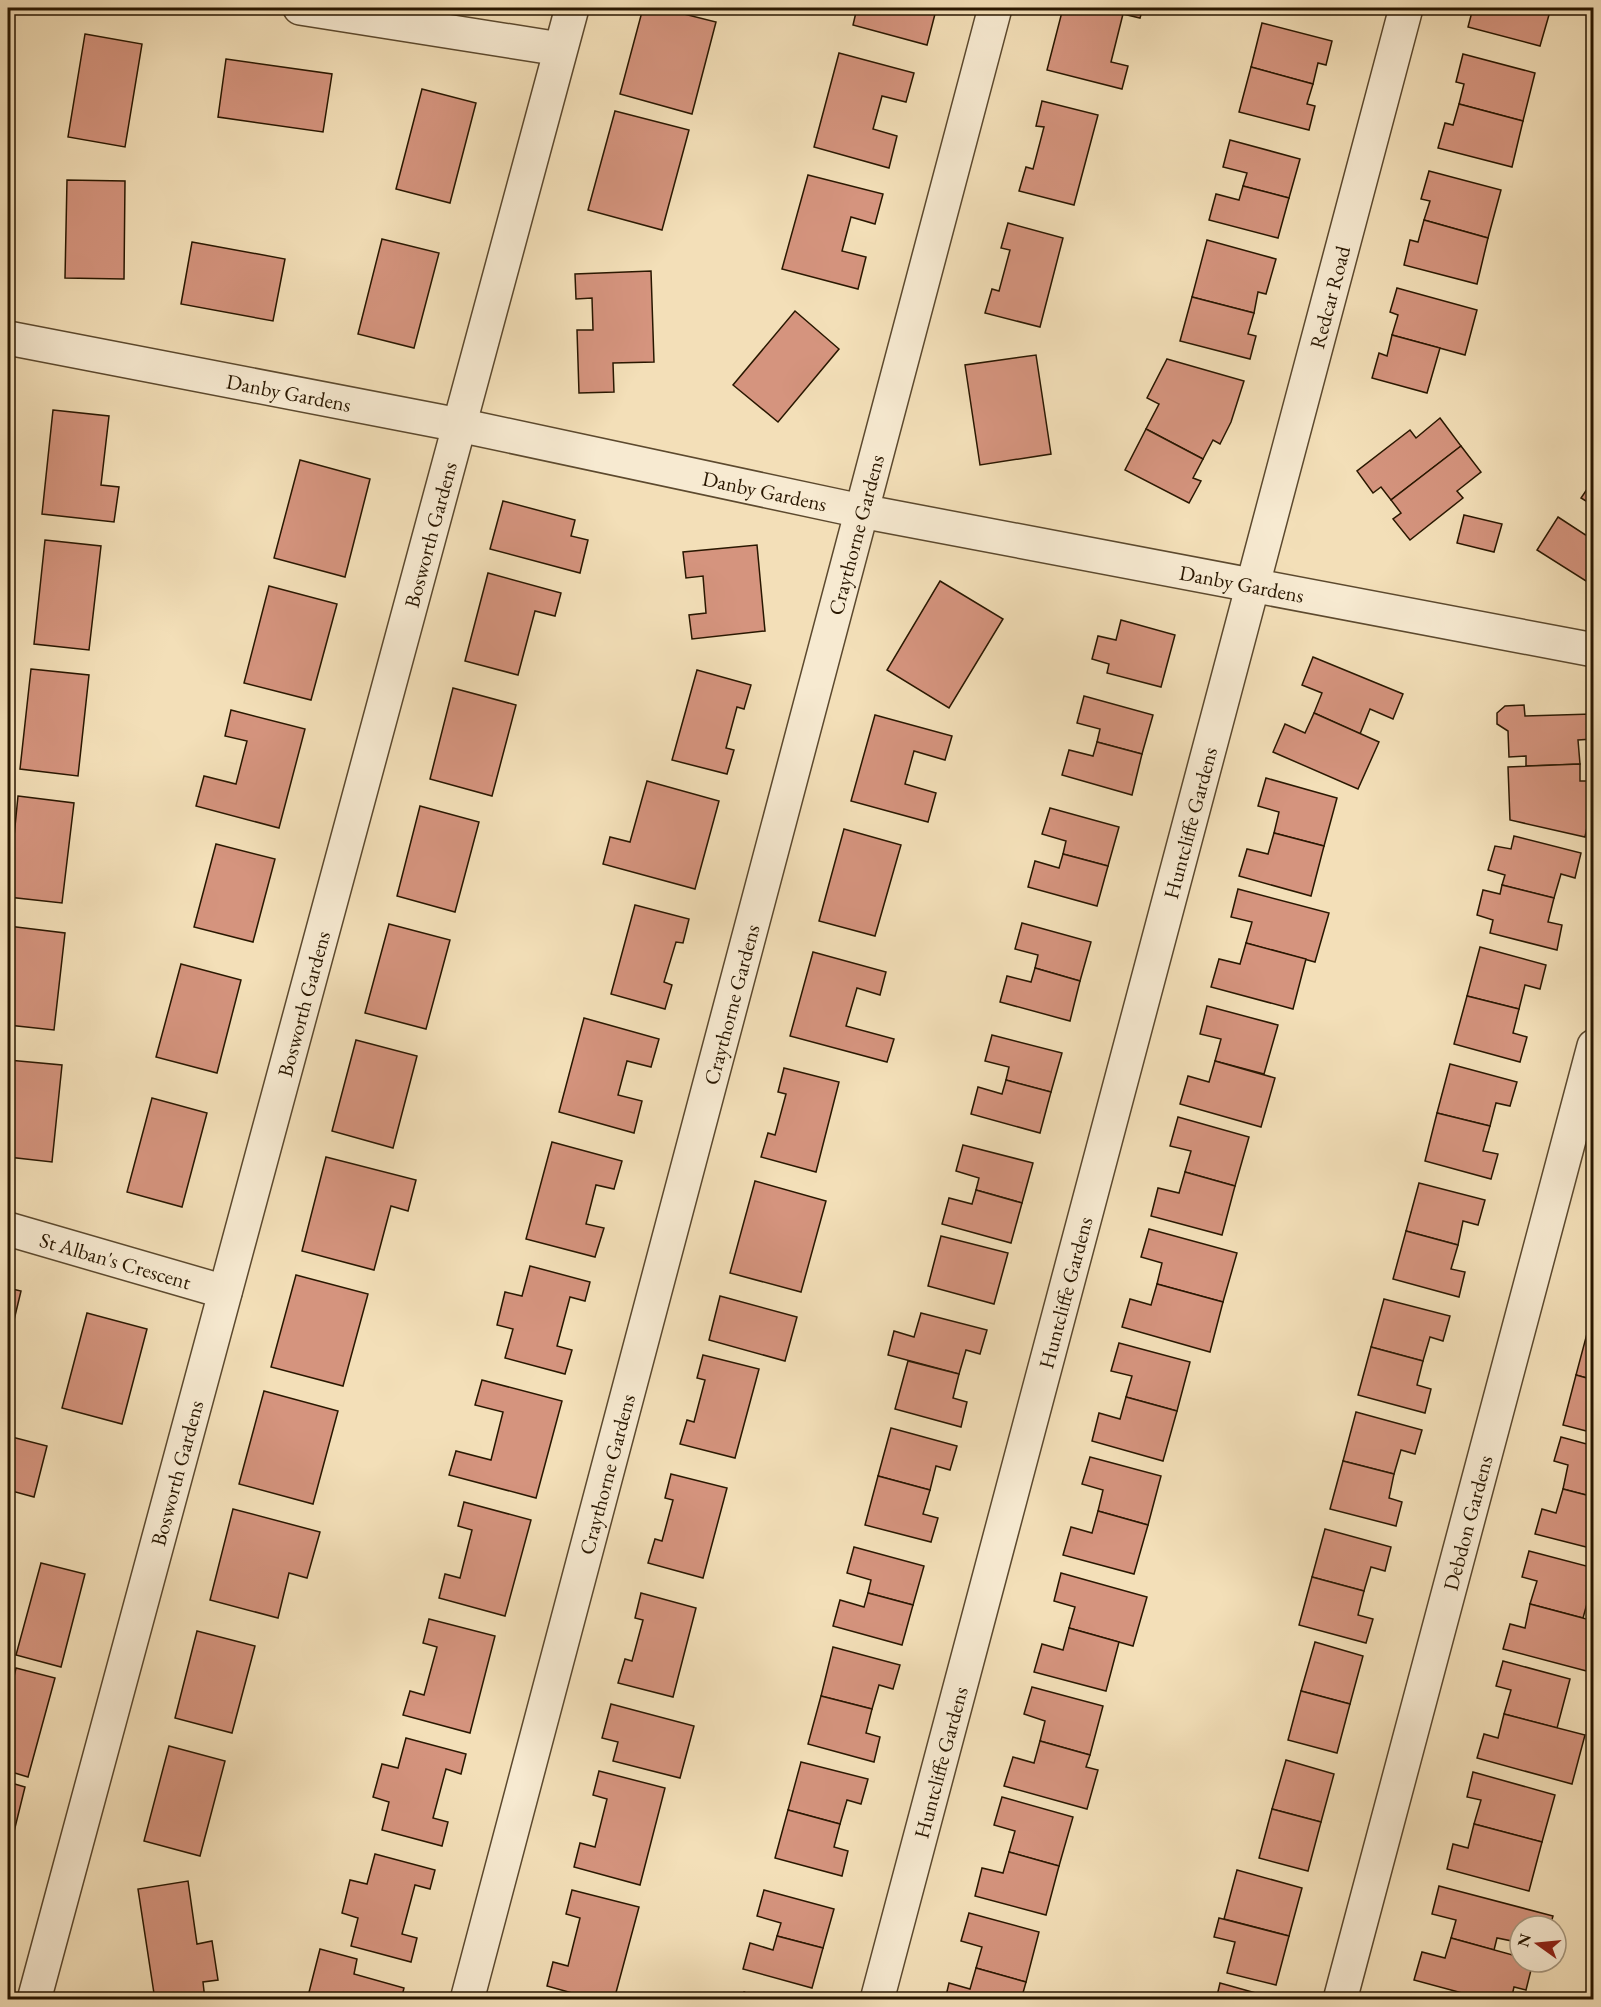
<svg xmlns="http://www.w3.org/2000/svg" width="1601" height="2007" viewBox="0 0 1601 2007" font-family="'EB Garamond',serif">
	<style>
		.building { fill: #d5947e; stroke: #291700; stroke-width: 1.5 }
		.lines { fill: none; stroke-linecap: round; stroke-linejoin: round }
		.minor-casing { stroke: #5c492e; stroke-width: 36 }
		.minor { stroke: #f7ead1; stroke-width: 33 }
		.labels { text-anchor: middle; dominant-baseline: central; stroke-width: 6; stroke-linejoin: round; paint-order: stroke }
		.street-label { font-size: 21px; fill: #291700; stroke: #f7ead1 }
	</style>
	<rect width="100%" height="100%" fill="#f3dfb8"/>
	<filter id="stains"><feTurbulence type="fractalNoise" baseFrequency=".00333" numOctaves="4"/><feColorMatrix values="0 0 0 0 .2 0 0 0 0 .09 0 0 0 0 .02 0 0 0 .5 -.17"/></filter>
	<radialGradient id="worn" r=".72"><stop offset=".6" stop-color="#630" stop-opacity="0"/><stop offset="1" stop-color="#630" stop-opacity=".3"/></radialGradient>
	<g class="building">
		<path d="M643,8H660L716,22L692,114L620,94Z"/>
		<path d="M857,8H914L935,14L927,45L853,25Z"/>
		<path d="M1063,8H1143L1140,18L1123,14L1111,62L1128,66L1122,89L1047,70Z"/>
		<path d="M1473,8H1551L1540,46L1468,27Z"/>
		<path d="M1262,23L1332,41L1326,65L1318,63L1313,84L1251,67Z"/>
		<path d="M85,34L142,44L125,147L68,137Z"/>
		<path d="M839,53L914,73L906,102L882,96L873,129L897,136L889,168L814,147Z"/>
		<path d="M1463,54L1535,73L1523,121L1459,104L1464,84L1456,82Z"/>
		<path d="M226,59L332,74L323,132L218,117Z"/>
		<path d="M1251,67L1313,84L1307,104L1315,106L1309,130L1239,112Z"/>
		<path d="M422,89L476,103L450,203L396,189Z"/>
		<path d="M1042,101L1098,115L1074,205L1019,191L1026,167L1033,169L1044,127L1036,126Z"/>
		<path d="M1459,104L1523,121L1512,167L1438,148L1445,123L1453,125Z"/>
		<path d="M615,111L689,130L662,230L588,210Z"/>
		<path d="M1230,140L1300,159L1289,198L1243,186L1247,173L1223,167Z"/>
		<path d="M1429,171L1501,190L1488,238L1424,220L1430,201L1421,199Z"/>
		<path d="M808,175L883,194L875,224L851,217L842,251L866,257L858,289L782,269Z"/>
		<path d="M67,180L125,181L124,279L65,278Z"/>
		<path d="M1243,186L1289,198L1278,238L1209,220L1216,194L1239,200Z"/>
		<path d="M1424,220L1488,238L1477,284L1404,265L1410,240L1418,242Z"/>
		<path d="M1008,223L1063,238L1040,327L985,313L992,289L999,291L1010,250L1001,248Z"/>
		<path d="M382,239L439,253L414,348L358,334Z"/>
		<path d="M1207,240L1276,259L1266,294L1258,292L1254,313L1192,297Z"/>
		<path d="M192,242L285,259L273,321L181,304Z"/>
		<path d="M651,271L654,362L613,363L614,392L579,393L577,330H593L592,298L576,299L575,274Z"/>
		<path d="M1397,288L1477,310L1465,355L1392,335L1398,315L1390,312Z"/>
		<path d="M1192,297L1254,313L1248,334L1256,336L1250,359L1180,341Z"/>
		<path d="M795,311L839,349L778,422L733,385Z"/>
		<path d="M1392,335L1440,348L1427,393L1372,378L1379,353L1387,356Z"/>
		<path d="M1036,355L1051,454L980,465L965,365Z"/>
		<path d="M1167,359L1244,381L1231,422L1220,444L1213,440L1203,459L1146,429L1159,404L1147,398Z"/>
		<path d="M53,410L109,416L101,485L119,487L114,522L42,514Z"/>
		<path d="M1440,418L1461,446L1391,500L1381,487L1373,493L1357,471L1410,430L1416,438Z"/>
		<path d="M1146,429L1203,459L1193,478L1201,481L1189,503L1125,470Z"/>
		<path d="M1461,446L1481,472L1457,491L1463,498L1410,540L1393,519L1401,513L1391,500Z"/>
		<path d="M300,460L370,479L345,577L274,558Z"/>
		<path d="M1594,479V506L1581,498Z"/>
		<path d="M503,501L575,520L571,536L588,540L580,573L490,549Z"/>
		<path d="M1464,515L1502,524L1494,552L1457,543Z"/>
		<path d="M1558,517L1587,536L1594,525V570L1586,581L1537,550Z"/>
		<path d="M45,540L101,546L89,650L34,644Z"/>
		<path d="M757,545L765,631L692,639L689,615L706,613L703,576L686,578L683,552Z"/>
		<path d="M488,573L561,593L555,616L535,611L518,675L465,661Z"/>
		<path d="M940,581L1003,619L949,708L887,670Z"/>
		<path d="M269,586L337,604L311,700L244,683Z"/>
		<path d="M1121,620L1175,635L1161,687L1107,673L1109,664L1092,659L1098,636L1116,640Z"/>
		<path d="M1313,657L1403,694L1393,719L1370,709L1360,734L1314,713L1322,693L1302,685Z"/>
		<path d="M31,669L89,675L78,776L20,769Z"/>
		<path d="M697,670L751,685L744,709L737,707L726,748L734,750L727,774L672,760Z"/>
		<path d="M453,688L516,705L492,796L430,779Z"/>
		<path d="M1084,696L1153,715L1142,754L1097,742L1100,729L1077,723Z"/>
		<path d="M1524,705L1525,716L1592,714L1593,739L1578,740L1580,764L1526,766V756L1509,757L1508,731L1497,724V713L1505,706Z"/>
		<path d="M231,710L305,729L279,828L196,806L204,776L236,784L247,741L225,736Z"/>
		<path d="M1314,713L1379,742L1358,789L1273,752L1285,724L1305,733Z"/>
		<path d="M875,715L952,736L945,760L914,751L905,784L936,793L928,822L851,801Z"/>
		<path d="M1097,742L1142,754L1132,795L1062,775L1069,750L1093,756Z"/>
		<path d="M1580,764V781H1591L1592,803L1585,837L1510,820L1508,767Z"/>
		<path d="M1266,778L1337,798L1324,846L1274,833L1279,812L1258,806Z"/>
		<path d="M647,781L719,801L695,889L603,864L610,837L630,842Z"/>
		<path d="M18,796L74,803L62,903L8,897Z"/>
		<path d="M420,806L479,822L455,912L397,896Z"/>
		<path d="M1050,808L1119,827L1108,866L1063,854L1066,841L1042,834Z"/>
		<path d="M844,829L901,845L875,936L819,921Z"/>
		<path d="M1274,833L1324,846L1311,896L1239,876L1247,849L1268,854Z"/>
		<path d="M1514,836L1581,853L1575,878L1561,874L1554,898L1502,885L1505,875L1488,870L1495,846L1511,849Z"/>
		<path d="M216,844L275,859L253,942L194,927Z"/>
		<path d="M1063,854L1108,866L1097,906L1028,887L1035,861L1059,868Z"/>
		<path d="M1502,885L1554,898L1548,922L1562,925L1557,950L1490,933L1493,920L1477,915L1483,890L1500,894Z"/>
		<path d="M1238,889L1329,913L1315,962L1246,943L1252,922L1231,917Z"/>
		<path d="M635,905L689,919L683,943L676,942L664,982L672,985L665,1009L611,994Z"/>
		<path d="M1022,923L1091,942L1080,981L1035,968L1038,955L1015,949Z"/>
		<path d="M389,924L450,940L426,1029L365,1013Z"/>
		<path d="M8,926L65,933L54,1030L8,1025Z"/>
		<path d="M1246,943L1306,959L1293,1009L1211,987L1219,959L1240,964Z"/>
		<path d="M1480,947L1546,965L1540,989L1525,985L1519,1009L1467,996Z"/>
		<path d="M813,952L886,972L880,995L857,988L846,1026L894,1039L887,1062L790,1036Z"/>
		<path d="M181,964L241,980L217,1073L156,1057Z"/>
		<path d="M1035,968L1080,981L1070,1021L1000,1002L1007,976L1031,982Z"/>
		<path d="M1467,996L1519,1009L1513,1033L1527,1037L1520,1062L1454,1044Z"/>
		<path d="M1207,1006L1278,1025L1264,1074L1215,1061L1221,1039L1200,1034Z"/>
		<path d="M584,1018L659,1039L651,1067L627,1061L618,1095L642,1101L634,1133L559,1112Z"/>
		<path d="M992,1035L1062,1053L1051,1092L1006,1080L1009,1067L985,1061Z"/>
		<path d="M356,1040L417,1056L393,1148L332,1131Z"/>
		<path d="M8,1060L62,1065L52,1162L8,1157Z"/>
		<path d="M1215,1061L1275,1078L1261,1127L1180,1104L1188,1076L1209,1082Z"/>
		<path d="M1450,1064L1517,1082L1510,1106L1496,1103L1490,1126L1437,1113Z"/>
		<path d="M784,1068L839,1082L816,1172L761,1157L768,1133L775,1135L786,1094L778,1092Z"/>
		<path d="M1006,1080L1051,1092L1040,1133L971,1114L978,1087L1002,1094Z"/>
		<path d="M152,1098L207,1113L182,1207L127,1192Z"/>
		<path d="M1437,1113L1490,1126L1483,1151L1498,1154L1491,1179L1425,1161Z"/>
		<path d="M1178,1117L1249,1137L1235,1186L1185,1172L1191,1151L1170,1146Z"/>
		<path d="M552,1142L622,1161L614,1189L596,1185L586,1224L604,1228L595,1257L526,1239Z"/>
		<path d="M963,1145L1033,1163L1022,1203L976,1190L979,1178L956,1171Z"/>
		<path d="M326,1157L416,1180L408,1211L391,1206L374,1270L302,1251Z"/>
		<path d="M1185,1172L1235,1186L1222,1235L1151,1216L1158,1188L1179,1193Z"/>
		<path d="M755,1181L826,1201L801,1292L730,1273Z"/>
		<path d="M1419,1183L1485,1200L1478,1225L1463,1221L1458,1245L1406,1231Z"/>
		<path d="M976,1190L1022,1203L1011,1243L942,1224L949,1198L972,1204Z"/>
		<path d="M1149,1229L1237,1253L1223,1302L1157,1284L1162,1263L1141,1257Z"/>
		<path d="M1406,1231L1458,1245L1451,1269L1465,1272L1459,1297L1393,1279Z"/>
		<path d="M941,1236L1008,1253L994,1304L928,1286Z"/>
		<path d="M530,1266L590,1282L585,1301L570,1297L557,1346L572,1350L565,1374L505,1358L513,1329L497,1325L505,1292L522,1296Z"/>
		<path d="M296,1275L368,1294L343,1386L271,1367Z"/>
		<path d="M1157,1284L1223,1302L1210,1352L1122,1327L1130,1299L1151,1305Z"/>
		<path d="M8,1288L21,1291L8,1345Z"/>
		<path d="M720,1296L797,1317L785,1361L709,1340Z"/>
		<path d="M1384,1299L1450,1316L1443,1341L1430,1337L1423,1361L1371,1347Z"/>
		<path d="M87,1313L147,1329L122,1424L62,1408Z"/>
		<path d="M921,1313L987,1330L980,1354L966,1350L959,1374L888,1355L894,1331L914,1337Z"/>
		<path d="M1589,1326L1594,1327V1380L1576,1375Z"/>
		<path d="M1119,1343L1190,1362L1177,1411L1126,1397L1132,1376L1111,1371Z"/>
		<path d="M1371,1347L1423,1361L1417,1385L1431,1389L1425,1413L1358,1395Z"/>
		<path d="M703,1355L759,1369L735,1458L680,1444L687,1420L694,1422L705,1380L697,1378Z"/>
		<path d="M908,1361L959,1374L953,1398L967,1402L961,1427L895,1409Z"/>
		<path d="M1576,1375L1594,1380V1433L1563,1425Z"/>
		<path d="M482,1380L562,1401L536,1498L449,1475L456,1451L491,1460L503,1412L475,1405Z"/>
		<path d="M264,1391L338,1411L313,1504L239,1484Z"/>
		<path d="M1126,1397L1177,1411L1163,1461L1092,1441L1099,1413L1120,1419Z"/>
		<path d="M1356,1412L1422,1430L1415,1454L1401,1450L1394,1474L1343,1461Z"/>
		<path d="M891,1428L957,1446L950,1470L936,1466L930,1490L878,1476Z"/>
		<path d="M8,1436L47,1446L34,1497L8,1490Z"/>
		<path d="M1561,1437L1594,1446V1497L1563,1489L1568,1465L1554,1461Z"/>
		<path d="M1090,1457L1161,1476L1148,1525L1098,1511L1103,1490L1082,1484Z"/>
		<path d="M1343,1461L1394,1474L1389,1498L1402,1502L1396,1526L1330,1509Z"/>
		<path d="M671,1474L727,1488L703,1578L648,1563L655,1539L662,1541L673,1500L665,1498Z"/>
		<path d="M878,1476L930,1490L923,1514L938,1518L931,1542L865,1525Z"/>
		<path d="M1563,1489L1594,1497V1549L1535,1534L1542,1509L1556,1513Z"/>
		<path d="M464,1502L531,1520L505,1616L439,1598L445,1574L460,1578L472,1530L458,1526Z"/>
		<path d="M233,1509L320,1532L307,1578L289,1573L278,1618L210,1600Z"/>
		<path d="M1098,1511L1148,1525L1134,1574L1063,1555L1071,1527L1092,1533Z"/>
		<path d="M1325,1529L1391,1547L1385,1571L1371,1567L1364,1591L1312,1577Z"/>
		<path d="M854,1547L924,1566L913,1605L868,1593L871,1580L847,1573Z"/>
		<path d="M1529,1551L1594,1568V1594L1590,1593L1583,1618L1530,1604L1537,1581L1522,1577Z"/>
		<path d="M41,1563L85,1574L61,1667L16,1655Z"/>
		<path d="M1061,1573L1147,1597L1133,1646L1069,1628L1075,1607L1054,1601Z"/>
		<path d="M1312,1577L1364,1591L1358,1615L1373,1619L1366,1643L1299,1625Z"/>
		<path d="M641,1593L696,1608L673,1697L618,1683L625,1659L632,1661L643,1620L635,1618Z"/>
		<path d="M868,1593L913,1605L902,1645L833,1626L840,1600L864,1607Z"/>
		<path d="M1530,1604L1594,1621V1673L1503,1649L1510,1624L1525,1628Z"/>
		<path d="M429,1619L495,1636L470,1733L403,1715L410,1691L424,1695L437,1647L423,1643Z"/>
		<path d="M1069,1628L1119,1642L1106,1691L1034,1672L1042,1644L1063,1650Z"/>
		<path d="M197,1631L255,1646L232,1733L175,1718Z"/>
		<path d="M1315,1642L1363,1656L1350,1704L1301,1691Z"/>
		<path d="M833,1647L900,1665L893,1689L879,1685L872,1709L821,1696Z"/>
		<path d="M1503,1661L1570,1679L1557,1728L1504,1714L1511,1690L1496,1686Z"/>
		<path d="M16,1668L55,1678L28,1777L8,1771V1702Z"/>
		<path d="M1032,1687L1103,1706L1090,1755L1040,1741L1045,1721L1024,1714Z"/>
		<path d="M1301,1691L1350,1704L1337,1753L1288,1740Z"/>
		<path d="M821,1696L872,1709L866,1733L880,1737L874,1762L808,1744Z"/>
		<path d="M611,1704L694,1726L680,1778L613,1761L618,1742L602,1738Z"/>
		<path d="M1504,1714L1585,1735L1572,1784L1477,1758L1484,1734L1498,1738Z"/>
		<path d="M406,1738L466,1754L461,1774L446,1769L433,1818L448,1822L442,1846L382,1830L389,1802L373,1797L382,1764L398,1768Z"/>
		<path d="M1040,1741L1090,1755L1086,1767L1098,1770L1087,1809L1004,1786L1013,1757L1034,1763Z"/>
		<path d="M169,1746L225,1761L200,1856L144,1841Z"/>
		<path d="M1286,1760L1334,1774L1321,1822L1272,1809Z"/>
		<path d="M801,1762L868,1779L861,1804L847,1800L840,1824L788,1810Z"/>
		<path d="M599,1771L665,1788L640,1885L574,1867L580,1843L595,1847L607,1799L593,1795Z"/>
		<path d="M1473,1772L1555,1795L1542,1842L1474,1824L1481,1800L1467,1797Z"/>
		<path d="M8,1782L25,1787L8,1856Z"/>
		<path d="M1002,1797L1073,1817L1059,1866L1009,1852L1015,1831L994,1825Z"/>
		<path d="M1272,1809L1321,1822L1308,1871L1259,1858Z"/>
		<path d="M788,1810L840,1824L834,1847L848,1851L842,1876L775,1858Z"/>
		<path d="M1474,1824L1542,1842L1529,1891L1447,1869L1453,1844L1468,1848Z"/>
		<path d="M1009,1852L1059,1866L1046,1915L975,1896L982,1868L1003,1873Z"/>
		<path d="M375,1854L435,1870L430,1889L415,1885L402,1934L417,1938L411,1962L351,1946L358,1918L342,1913L350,1880L367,1884Z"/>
		<path d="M1237,1870L1302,1888L1289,1936L1224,1919Z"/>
		<path d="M188,1881L197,1944L212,1941L218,1980L203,1982L205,2000H155L138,1889Z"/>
		<path d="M1439,1886L1553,1916L1550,1926H1520L1517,1942L1497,1938L1494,1950L1451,1938L1456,1920L1432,1914Z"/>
		<path d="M572,1890L639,1907L614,2000H597L547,1986L553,1962L568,1966L580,1918L566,1914Z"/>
		<path d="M764,1890L834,1909L823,1948L777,1936L781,1923L757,1916Z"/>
		<path d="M969,1913L1039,1932L1026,1982L976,1968L982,1947L961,1941Z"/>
		<path d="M1219,1918L1289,1936L1276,1985L1227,1973L1235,1942L1214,1937Z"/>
		<path d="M777,1936L823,1948L812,1988L743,1969L750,1943L773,1950Z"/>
		<path d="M1451,1938L1520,1957V1962H1533L1526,1990L1514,1987L1511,2000H1488L1414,1980L1422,1952L1445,1958Z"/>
		<path d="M320,1949L357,1959L354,1974L404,1988L401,2000H307Z"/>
		<path d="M976,1968L1026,1982L1021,2000H945L949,1983L970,1989Z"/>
		<path d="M1220,1983L1263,1995L1261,2000H1216Z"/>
		<path d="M744,1992L761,2000H740Z"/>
	</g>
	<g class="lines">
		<g class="minor-casing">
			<g id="minor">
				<path d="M300,8L560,49"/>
				<path id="s1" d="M8,338L459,425L861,511L1594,650"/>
				<path id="s2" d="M8,1229L225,1292"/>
				<path id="s3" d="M34,2000L572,8"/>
				<path id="s4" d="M467,2000L995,8"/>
				<path id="s5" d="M877,2000L1406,8"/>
				<path id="s6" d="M1340,2000L1594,1046"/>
			</g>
		</g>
		<use href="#minor" class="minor"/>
	</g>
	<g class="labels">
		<g class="street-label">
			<text stroke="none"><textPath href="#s5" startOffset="1762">Redcar Road</textPath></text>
			<text stroke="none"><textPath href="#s1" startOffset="286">Danby Gardens</textPath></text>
			<text stroke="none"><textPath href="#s1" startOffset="772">Danby Gardens</textPath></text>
			<text stroke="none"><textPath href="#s3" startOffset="1518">Bosworth Gardens</textPath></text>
			<text stroke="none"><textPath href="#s4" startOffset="1516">Craythorne Gardens</textPath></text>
			<text stroke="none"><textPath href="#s1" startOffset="1258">Danby Gardens</textPath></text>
			<text stroke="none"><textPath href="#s5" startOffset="1218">Huntcliffe Gardens</textPath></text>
			<text stroke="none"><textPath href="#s4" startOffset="1030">Craythorne Gardens</textPath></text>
			<text stroke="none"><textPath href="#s3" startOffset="1032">Bosworth Gardens</textPath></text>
			<text stroke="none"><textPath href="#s2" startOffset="112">St Alban's Crescent</textPath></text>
			<text stroke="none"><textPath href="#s5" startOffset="732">Huntcliffe Gardens</textPath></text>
			<text stroke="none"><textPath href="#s3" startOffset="546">Bosworth Gardens</textPath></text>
			<text stroke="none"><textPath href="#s4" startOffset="544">Craythorne Gardens</textPath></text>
			<text stroke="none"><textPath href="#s6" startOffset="494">Debdon Gardens</textPath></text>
			<text stroke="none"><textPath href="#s5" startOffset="246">Huntcliffe Gardens</textPath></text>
		</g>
	</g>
	<rect width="1601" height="2007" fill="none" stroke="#f3dfb8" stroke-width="30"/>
	<rect x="9" y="9" width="1583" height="1989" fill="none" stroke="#291700" stroke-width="3"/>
	<rect x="15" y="15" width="1571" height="1977" fill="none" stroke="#291700" stroke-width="1.5"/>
	<g transform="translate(1538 1944) rotate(285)"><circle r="28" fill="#f7ead1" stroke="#a5967d" stroke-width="1.5"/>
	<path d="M0-4.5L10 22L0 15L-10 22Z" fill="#8f2418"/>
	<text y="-9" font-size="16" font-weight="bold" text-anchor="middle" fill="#291700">N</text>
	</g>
	<rect width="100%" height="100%" filter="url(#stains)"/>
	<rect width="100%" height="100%" fill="url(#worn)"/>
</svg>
